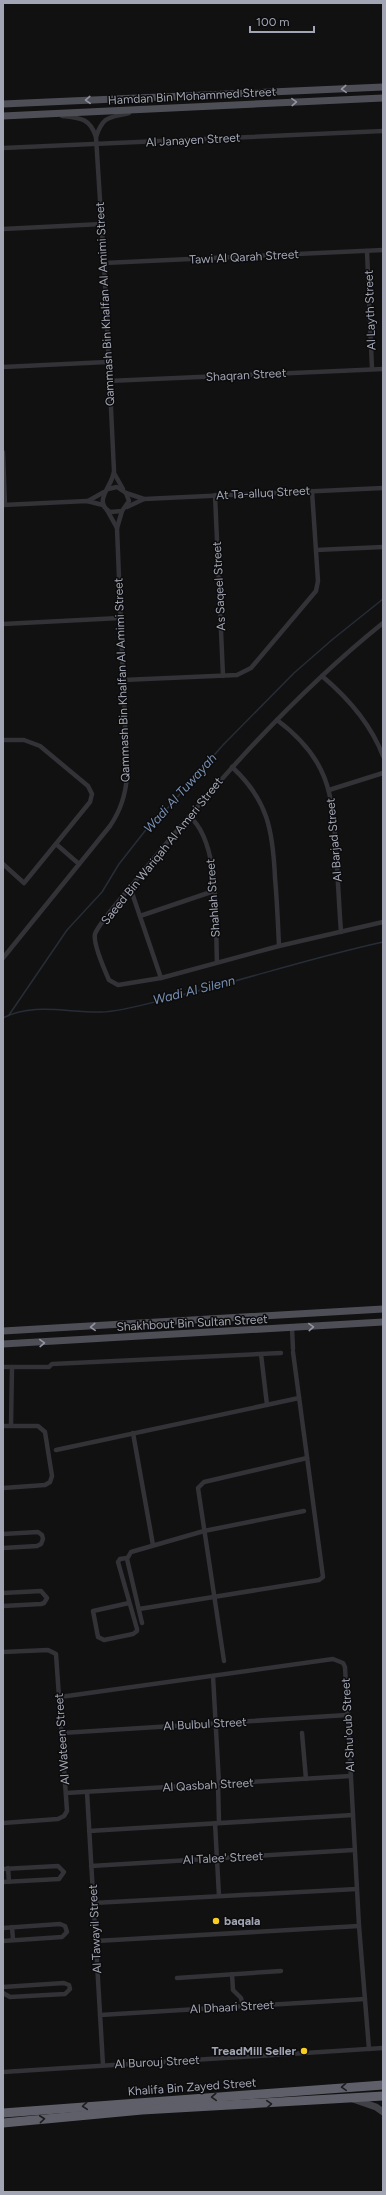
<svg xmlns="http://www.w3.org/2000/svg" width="386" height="2195" viewBox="0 0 386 2195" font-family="Figtree,sans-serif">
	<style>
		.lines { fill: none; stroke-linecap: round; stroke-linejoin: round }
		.stream { stroke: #272d36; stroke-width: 1.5 }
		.street { stroke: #323237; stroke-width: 4.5 }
		.secondary { stroke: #404147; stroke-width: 7 }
		.primary { stroke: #4e4e57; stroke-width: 7 }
		.highway { stroke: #5e5f69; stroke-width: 9 }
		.oneway { stroke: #9194a1 }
		.oneway2 { stroke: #1c1d1f }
		.poi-dot { fill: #f7cd24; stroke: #0c0c0d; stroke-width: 1.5 }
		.labels { text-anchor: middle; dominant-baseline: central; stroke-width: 3; stroke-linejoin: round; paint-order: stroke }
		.street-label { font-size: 12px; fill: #a2a5b4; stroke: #0c0c0d }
		.poi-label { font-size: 12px; font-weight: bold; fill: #a2a5b4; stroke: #0c0c0d; text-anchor: start }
		.water-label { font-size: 13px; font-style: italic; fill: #778eb1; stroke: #0c0c0d }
	</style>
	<rect width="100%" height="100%" fill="#111112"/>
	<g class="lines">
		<g class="stream">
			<path d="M9,1015L67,930L102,892L119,864L152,822L166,810L223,745L294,673L333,639L383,599"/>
			<path d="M3,1018C33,1002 69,1013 101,1012C122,1012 157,1001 178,996C247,979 314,957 383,942"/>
		</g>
		<g class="street">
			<path d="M62,116C80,118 90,118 96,137"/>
			<path d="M3,148L383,131"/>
			<path d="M3,229L102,224"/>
			<path d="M367,251L372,369"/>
			<path d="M104,263L383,250"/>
			<path d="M3,367L107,362"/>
			<path d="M108,381L383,369"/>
			<path d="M3,452L5,505"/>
			<path d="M114,473L123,489"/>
			<path d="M108,489L117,487L126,493L129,501L122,511L110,512C92,501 113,486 114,471L104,263L96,137C103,115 110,118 129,113"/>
			<path d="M126,493L144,499L383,488"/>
			<path d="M215,495L223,676"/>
			<path d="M88,501L104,492"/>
			<path d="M3,505L87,501L103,505"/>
			<path d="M127,507L144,499"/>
			<path d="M107,510L117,528"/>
			<path d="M316,550L383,547"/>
			<path d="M383,623C292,696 215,784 141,874C132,886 99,922 95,934C93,943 105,971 109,980L118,985L161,978L279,946L383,922"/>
			<path d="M3,624L120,618"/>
			<path d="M322,676C348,698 371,724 383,756"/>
			<path d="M123,680L237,675L251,668L316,591L318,581L312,491"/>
			<path d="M277,720C328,758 333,792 336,853C338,879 339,905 341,932"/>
			<path d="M3,740H24L40,746L88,786L92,794L90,802L24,883L3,864"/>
			<path d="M232,767C268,800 273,831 275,878C277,900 278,923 279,946"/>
			<path d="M329,790L383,773"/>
			<path d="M189,816C221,842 215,922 217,962"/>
			<path d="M56,844L79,864"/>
			<path d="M130,887L161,978"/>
			<path d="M140,916L214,891"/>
			<path d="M3,958L110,826C121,810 126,794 127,775L117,528L122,511"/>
			<path d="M292,1328L293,1349"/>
			<path d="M261,1354L267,1405"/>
			<path d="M3,1367H49L52,1364L281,1353"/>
			<path d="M3,1426H38L45,1432L52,1476L50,1482L45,1485L3,1488"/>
			<path d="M11,1426L12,1367"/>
			<path d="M133,1433L153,1545"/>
			<path d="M56,1450L299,1398"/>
			<path d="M3,1534L38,1532L42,1535L43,1539L41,1544L37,1546L3,1548"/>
			<path d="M127,1558L120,1559L118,1562L137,1629V1631L133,1634L104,1640L98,1637L93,1611L129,1603"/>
			<path d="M3,1593L41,1591L47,1598L44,1603L41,1604L3,1606"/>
			<path d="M139,1609L319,1580L323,1577L293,1352"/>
			<path d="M142,1623L127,1559L131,1552L204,1531L304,1511"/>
			<path d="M3,1652L48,1650L56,1654L67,1811L64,1816L58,1819L3,1823"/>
			<path d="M224,1661L198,1488L204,1482L307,1458"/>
			<path d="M213,1676L219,1784"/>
			<path d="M60,1697L333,1659L343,1663L345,1667L359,1926L369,2049"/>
			<path d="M62,1733L347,1715"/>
			<path d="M302,1733L306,1779"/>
			<path d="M218,1784L219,1823"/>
			<path d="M87,1792L103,2065"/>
			<path d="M66,1793L351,1776"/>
			<path d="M215,1823L219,1896"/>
			<path d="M89,1831L353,1815"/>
			<path d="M91,1866L354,1850"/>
			<path d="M8,1868L9,1882"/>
			<path d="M3,1869L58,1866L64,1872L59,1879L3,1882"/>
			<path d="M93,1903L357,1889"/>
			<path d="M12,1927L13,1940"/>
			<path d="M3,1928L60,1924L65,1926L67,1932L62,1937L3,1941"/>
			<path d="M96,1941L359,1926"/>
			<path d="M232,1974L233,1990L241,1998L243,2006"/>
			<path d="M177,1978L281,1971"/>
			<path d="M3,1987L64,1983L69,1985L70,1989L65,1994L10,1997L3,1993"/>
			<path d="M100,2015L365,1999"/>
			<path d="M3,2072L383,2048"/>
		</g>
		<path class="secondary" d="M353,2099L376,2107L383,2112"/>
		<g class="primary">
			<path d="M3,104L383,87"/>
			<path d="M3,116L383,98"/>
			<path d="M3,1331L383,1309"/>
			<path d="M3,1344L383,1322"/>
		</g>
		<g class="highway">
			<path d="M3,2113L383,2085"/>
			<path d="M3,2123L142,2110L383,2096"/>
		</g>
	</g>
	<defs><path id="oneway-chevron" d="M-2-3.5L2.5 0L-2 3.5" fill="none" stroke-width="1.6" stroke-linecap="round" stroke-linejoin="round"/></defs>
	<g class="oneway">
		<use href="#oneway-chevron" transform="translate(344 89) rotate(177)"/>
		<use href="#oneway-chevron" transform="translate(88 100) rotate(177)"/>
		<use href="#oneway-chevron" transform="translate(294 102) rotate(-3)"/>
		<use href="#oneway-chevron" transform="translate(93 1327) rotate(177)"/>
		<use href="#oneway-chevron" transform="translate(311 1327) rotate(-3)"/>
		<use href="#oneway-chevron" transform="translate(42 1343) rotate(-2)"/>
	</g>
	<g class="oneway2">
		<use href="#oneway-chevron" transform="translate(344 2087) rotate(176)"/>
		<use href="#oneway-chevron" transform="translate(214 2097) rotate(176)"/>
		<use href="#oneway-chevron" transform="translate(269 2104) rotate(-4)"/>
		<use href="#oneway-chevron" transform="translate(85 2106) rotate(175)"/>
		<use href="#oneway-chevron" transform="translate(42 2119) rotate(-6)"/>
	</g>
	<g class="poi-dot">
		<circle cx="216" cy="1921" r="4"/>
		<circle cx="304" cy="2051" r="4"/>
	</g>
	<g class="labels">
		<g class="street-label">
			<text transform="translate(192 96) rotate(-3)">Hamdan Bin Mohammed Street</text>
			<text transform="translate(193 140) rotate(-3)">Al Janayen Street</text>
			<text transform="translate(244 257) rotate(-3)">Tawi Al Qarah Street</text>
			<text transform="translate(105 304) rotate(-93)">Qammash Bin Khalfan Al Amimi Street</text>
			<text transform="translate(370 310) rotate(-92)">Al Layth Street</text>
			<text transform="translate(246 375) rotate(-3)">Shaqran Street</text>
			<text transform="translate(263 493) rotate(-3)">At Ta-alluq Street</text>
			<text transform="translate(219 586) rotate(-93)">As Saqeel Street</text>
			<text transform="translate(122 680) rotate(-92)">Qammash Bin Khalfan Al Amimi Street</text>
			<text transform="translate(334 840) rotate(-95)">Al Barjad Street</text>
			<text transform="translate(162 851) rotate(-51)">Saeed Bin Wariqah Al Ameri Street</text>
			<text transform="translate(213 898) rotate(-94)">Shahlah Street</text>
			<text transform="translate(192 1323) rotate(-3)">Shakhbout Bin Sultan Street</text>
			<text transform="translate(205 1724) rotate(-3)">Al Bulbul Street</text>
			<text transform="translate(348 1725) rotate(-93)">Al Shu'oub Street</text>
			<text transform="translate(62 1739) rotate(-94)">Al Wateen Street</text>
			<text transform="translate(208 1785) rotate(-3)">Al Qasbah Street</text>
			<text transform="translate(223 1858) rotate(-3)">Al Talee' Street</text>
			<text transform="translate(95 1929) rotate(-93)">Al Tawayil Street</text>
			<text transform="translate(232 2007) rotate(-3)">Al Dhaari Street</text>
			<text transform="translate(157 2062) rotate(-3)">Al Burouj Street</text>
			<text transform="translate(192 2087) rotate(-4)">Khalifa Bin Zayed Street</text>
		</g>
		<g class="poi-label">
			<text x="224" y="1921">baqala</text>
			<text x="296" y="2051" text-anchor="end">TreadMill Seller</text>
		</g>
		<g class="water-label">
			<text transform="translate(180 793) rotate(-48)">Wadi Al Tuwayah</text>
			<text transform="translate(194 990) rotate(-14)">Wadi Al Silenn</text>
		</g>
	</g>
	<rect width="386" height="2195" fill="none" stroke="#a2a5b4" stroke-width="8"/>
	<path d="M250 26v6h64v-6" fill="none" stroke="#a2a5b4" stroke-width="2"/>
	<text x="256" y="26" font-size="12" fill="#a2a5b4" stroke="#0c0c0d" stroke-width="3" paint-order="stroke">100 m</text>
</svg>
